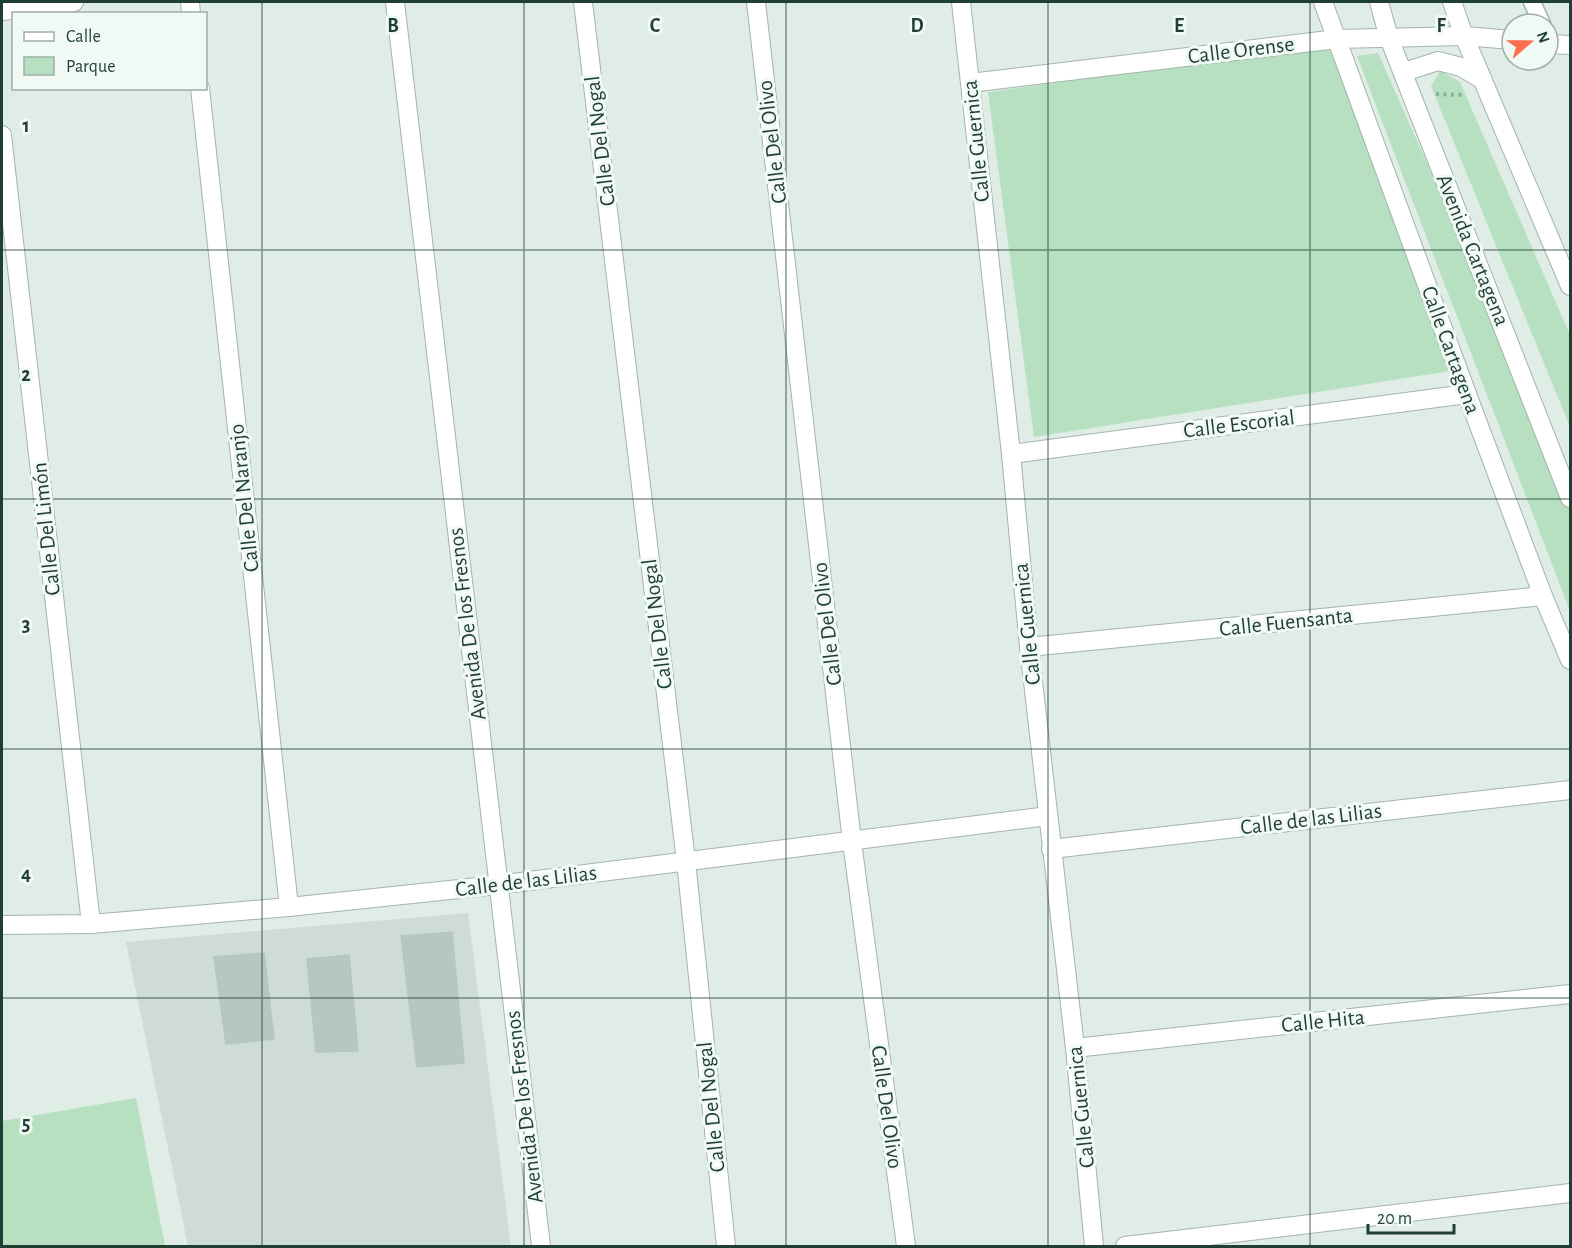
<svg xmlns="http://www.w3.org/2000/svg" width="1572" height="1248" viewBox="0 0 1572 1248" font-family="'Alegreya Sans',sans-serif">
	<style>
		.built { fill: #cedcd5 }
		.green { fill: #b7e0c0 }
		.building { fill: #b5c7bf; stroke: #b2c7bd; stroke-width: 1.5 }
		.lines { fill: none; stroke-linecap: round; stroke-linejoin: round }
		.service-casing { stroke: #a2b4ad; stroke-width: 19 }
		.minor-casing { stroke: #a2b4ad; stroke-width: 20 }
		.tertiary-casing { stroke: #a2b4ad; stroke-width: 20 }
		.path { stroke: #7eb39f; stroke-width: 4; stroke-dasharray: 3 4.5; stroke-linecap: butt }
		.service { stroke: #fff; stroke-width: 16 }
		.minor { stroke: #fff; stroke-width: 18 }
		.tertiary { stroke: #fff; stroke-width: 18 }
		.grid { fill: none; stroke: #1f3e34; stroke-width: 1.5; stroke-opacity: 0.55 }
		.labels { text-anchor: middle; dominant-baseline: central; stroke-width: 6; stroke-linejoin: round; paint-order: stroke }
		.street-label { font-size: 22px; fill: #1f3e34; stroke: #f1f9f4 }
		.grid-label { font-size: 20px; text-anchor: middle; font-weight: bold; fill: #1f3e34; stroke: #f1f9f4; stroke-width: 6; stroke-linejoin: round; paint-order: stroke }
	</style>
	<rect width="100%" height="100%" fill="#e0ece6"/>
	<path class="built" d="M468,913L511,1246H188L126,942Z"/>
	<g class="green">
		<path d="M1333,45L1450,371L1034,437L988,92Z"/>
		<path d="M1378,53L1466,251L1570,498V611L1357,56Z"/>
		<path d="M1440,71L1460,82L1570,335V427L1431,86Z"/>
		<path d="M136,1098L165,1246H2V1121Z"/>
	</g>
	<g class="building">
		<path d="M452,932L464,1063L417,1067L401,936Z"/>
		<path d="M264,953L274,1039L226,1044L214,957Z"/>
		<path d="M349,955L358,1051L316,1052L307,959Z"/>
	</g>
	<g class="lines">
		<g class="service-casing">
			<path id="service" d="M1532,2L1542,24"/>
		</g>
		<g class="minor-casing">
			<g id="minor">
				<path d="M190,2L191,14"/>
				<path d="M583,2L686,861L726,1246"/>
				<path d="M756,2L852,842L906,1246"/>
				<path d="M961,2L1011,454L1029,647L1075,1048L1094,1246"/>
				<path d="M1323,2L1467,394L1543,596L1570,660"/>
				<path d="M2,11L74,2"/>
				<path d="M1548,44L1570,45"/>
				<path d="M970,83L1337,39L1464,36L1512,40"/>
				<path d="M200,88L289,907"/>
				<path d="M2,135L91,924"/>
				<path d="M1011,454L1467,394"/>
				<path d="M1029,647L1543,596"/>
				<path d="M1051,849L1570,790"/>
				<path d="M2,925L91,924L289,907L497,885L1048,816"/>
				<path d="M1075,1048L1570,994"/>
				<path d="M1125,1246L1570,1193"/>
			</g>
		</g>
		<g class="tertiary-casing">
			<g id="tertiary">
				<path d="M395,2L541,1246"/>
				<path d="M1379,2L1389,38L1570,498"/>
				<path d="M1452,2L1464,36L1570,286"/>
				<path d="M1404,72L1438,61L1461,67L1483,80"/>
			</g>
		</g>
		<path class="path" d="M1436,94L1462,95"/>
		<use href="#service" class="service"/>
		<use href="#minor" class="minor"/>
		<use href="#tertiary" class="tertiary"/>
	</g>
	<path class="grid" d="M262,2V1246M524,2V1246M786,2V1246M1048,2V1246M1310,2V1246M2,250H1570M2,499H1570M2,749H1570M2,998H1570"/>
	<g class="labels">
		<g class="street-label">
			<text transform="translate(1241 50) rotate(-7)">Calle Orense</text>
			<text transform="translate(600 141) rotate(-97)">Calle Del Nogal</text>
			<text transform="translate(976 141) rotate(-96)">Calle Guernica</text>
			<text transform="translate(772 142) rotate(-97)">Calle Del Olivo</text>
			<text transform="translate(1473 250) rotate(68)">Avenida Cartagena</text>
			<text transform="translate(1451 350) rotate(70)">Calle Cartagena</text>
			<text transform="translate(1239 424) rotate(-7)">Calle Escorial</text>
			<text transform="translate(244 498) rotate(-96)">Calle Del Naranjo</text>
			<text transform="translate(46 529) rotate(-96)">Calle Del Limón</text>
			<text transform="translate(1286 622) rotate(-6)">Calle Fuensanta</text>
			<text transform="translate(467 624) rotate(-97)">Avenida De los Fresnos</text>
			<text transform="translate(657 624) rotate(-97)">Calle Del Nogal</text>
			<text transform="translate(827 624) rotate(-97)">Calle Del Olivo</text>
			<text transform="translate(1027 624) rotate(-96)">Calle Guernica</text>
			<text transform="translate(1311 819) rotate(-7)">Calle de las Lilias</text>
			<text transform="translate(526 881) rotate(-7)">Calle de las Lilias</text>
			<text transform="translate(1323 1021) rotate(-6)">Calle Hita</text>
			<text transform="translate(524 1107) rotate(-97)">Avenida De los Fresnos</text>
			<text transform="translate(711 1107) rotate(-96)">Calle Del Nogal</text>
			<text transform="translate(887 1107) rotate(82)">Calle Del Olivo</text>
			<text transform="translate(1081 1107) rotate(-96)">Calle Guernica</text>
		</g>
	</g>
	<g class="grid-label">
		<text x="393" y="32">B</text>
		<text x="655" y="32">C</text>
		<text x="917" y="32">D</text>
		<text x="1179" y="32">E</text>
		<text x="1441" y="32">F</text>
		<text x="26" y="132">1</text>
		<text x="26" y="381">2</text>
		<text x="26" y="631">3</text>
		<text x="26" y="880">4</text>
		<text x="26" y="1130">5</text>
	</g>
	<rect width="1572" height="1248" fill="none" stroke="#1f3e34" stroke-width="6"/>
	<rect x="12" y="12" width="195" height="78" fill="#f1f9f4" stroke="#9daea7" stroke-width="1.5"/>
	<rect x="24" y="32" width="30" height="9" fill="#ffffff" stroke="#9daea7" stroke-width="1.5"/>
	<text x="66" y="42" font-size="18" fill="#1f3e34">Calle</text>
	<rect x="24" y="57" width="30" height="18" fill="#b7e0c0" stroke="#9daea7" stroke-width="1.5"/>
	<text x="66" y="72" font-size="18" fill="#1f3e34">Parque</text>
	<g transform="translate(1530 42) rotate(70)"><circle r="28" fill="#f1f9f4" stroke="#9daea7" stroke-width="1.5"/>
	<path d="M0-4.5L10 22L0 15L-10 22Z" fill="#fd6e4e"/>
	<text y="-9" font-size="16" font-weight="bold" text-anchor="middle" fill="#1f3e34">N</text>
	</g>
	<path d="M1368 1224v9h86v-9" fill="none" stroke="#1f3e34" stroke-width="3"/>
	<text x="1377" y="1224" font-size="18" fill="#1f3e34" stroke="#f1f9f4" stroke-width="4.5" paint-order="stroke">20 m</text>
</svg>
